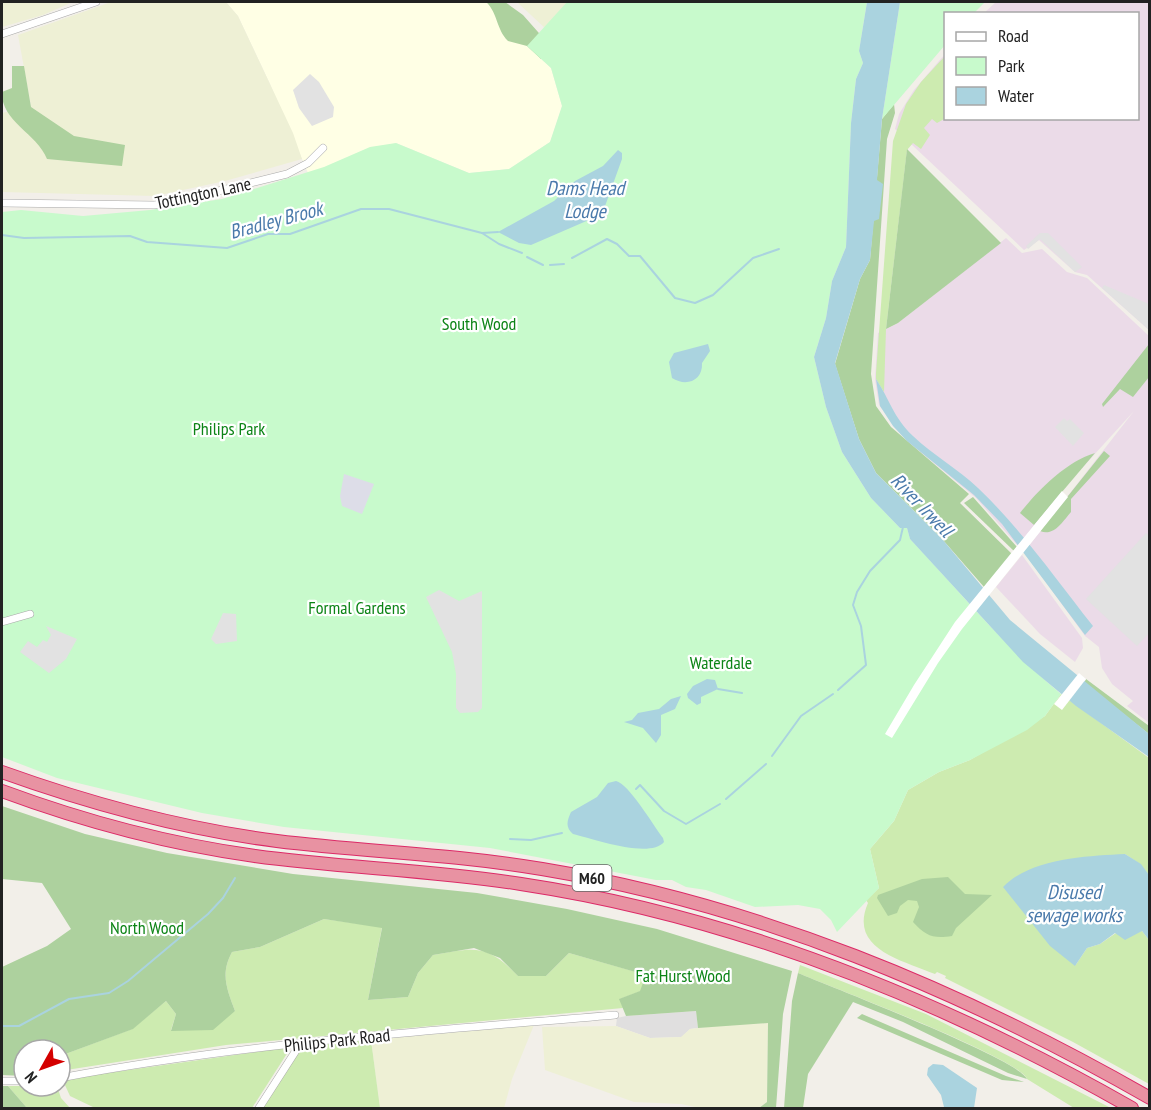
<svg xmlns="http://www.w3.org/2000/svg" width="1151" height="1110" viewBox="0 0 1151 1110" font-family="'PT Sans Narrow',sans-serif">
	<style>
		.residential { fill: #e0dfdf }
		.industrial { fill: #ebdbe8 }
		.education { fill: #ffffe5 }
		.farmland { fill: #eef0d5 }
		.grass { fill: #cdebb0 }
		.forest { fill: #add19e }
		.park { fill: #c8facc }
		.parking { fill: #e2e2e2 }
		.plaza { fill: #dddde8 }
		.water { fill: #aad3df }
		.pier { fill: #fff }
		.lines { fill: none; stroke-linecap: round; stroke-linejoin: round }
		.stream { stroke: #aad3df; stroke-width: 2 }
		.street-casing { stroke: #a9a9a9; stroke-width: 8 }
		.highway-casing { stroke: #dc2a67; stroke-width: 14 }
		.street { stroke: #fff; stroke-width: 7 }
		.highway { stroke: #e892a2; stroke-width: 12 }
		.labels { text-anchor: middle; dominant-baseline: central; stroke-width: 4.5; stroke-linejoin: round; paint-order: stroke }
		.shield { fill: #fff; stroke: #646464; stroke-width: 1.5 }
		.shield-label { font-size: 16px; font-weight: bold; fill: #222 }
		.street-label { font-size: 18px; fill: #222; stroke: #fff }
		.park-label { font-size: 18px; fill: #0c8416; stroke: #fff }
		.water-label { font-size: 20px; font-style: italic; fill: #4a7aab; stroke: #fff }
	</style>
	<rect width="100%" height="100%" fill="#f2efe9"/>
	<path class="residential" d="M696,1011L698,1028L690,1029L682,1037L650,1038L616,1026L617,1018L626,1016Z"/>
	<g class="industrial">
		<path d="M996,2H1149V330L1087,275L1075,272L1039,240L1024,250L895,129L899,114L914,90L945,54L946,118H1138V14L984,13Z"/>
		<path d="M1006,238L1022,253L1042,249L1067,272L1087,278L1149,336V723L1127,706L1133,701L1112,684L1102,668L1099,647L1085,636L1024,552L1134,411L1062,490L1018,546L976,498L907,441L879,405L875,379L878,333L898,323Z"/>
		<path d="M1022,555L1082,638L1083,648L1075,662L1040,634L996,587Z"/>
	</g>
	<path class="education" d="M226,2H495L527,46L551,68L562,106L550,142L509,169L469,173L396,143L308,173L270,84L238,16Z"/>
	<g class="farmland">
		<path d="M2,2H73L43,15L2,27Z"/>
		<path d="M111,2H226L238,16L270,84L293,133L302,159L225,181L155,196L2,192V113L31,106L18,35Z"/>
		<path d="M517,2H567L545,28Z"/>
		<path d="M768,1023L767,1102L759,1108H700L681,1104L634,1102L545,1070L542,1027L616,1026L650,1038L681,1037L690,1029L731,1024Z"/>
		<path d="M534,1025L512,1079L504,1108H380L371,1040Z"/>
	</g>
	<g class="grass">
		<path d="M945,56L946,118L937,123L932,119L924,128L930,135L921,149L913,143L907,150L886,329L884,392L876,379V373L893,141L906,104L921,82Z"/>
		<path d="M1061,694L1149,758V875L1140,864L1125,854L1075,966L1087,948L1100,944L1116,933L1142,931L1149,940V1084L1073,1042L945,978L946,976L937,972L935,974C902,960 848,949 868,903L866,900L879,888L870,849L894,821L908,790L939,772L970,760L1045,716Z"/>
		<path d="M324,919L382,927L368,1000L408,997L418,973L433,955C475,948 486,943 518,976H546L569,953L647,975L641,991L620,999L623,1008L226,1045L60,1071V1056L132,1029L166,1001L176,1014L171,1030L235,1011C227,989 220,974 232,952L260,947Z"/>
		<path d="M800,965L926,1014L1111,1108H1074L1027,1079C1019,1058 831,987 798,973Z"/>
		<path d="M371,1040L380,1108H262L302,1045Z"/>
		<path d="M284,1048L288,1052L252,1108H95L70,1096L64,1083L65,1079Z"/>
		<path d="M8,1086H57L61,1098L70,1108H27Z"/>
	</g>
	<g class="forest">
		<path d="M486,2H505L523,15L553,49L541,59L527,46L508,41C496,29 498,13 486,2Z"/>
		<path d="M12,66H24L31,107L74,136L125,145L122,166L47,159C37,133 1,122 2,92L12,88Z"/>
		<path d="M894,104L895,113L887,139L871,374L876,406L891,427L969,494L960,503L1012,554L984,587L943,540L876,473L859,439L835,364L860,279L870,260L882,119Z"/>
		<path d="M907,149L1001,243L898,323L886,329Z"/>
		<path d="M1149,344V377L1133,397L1120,389L1103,407L1102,404Z"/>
		<path d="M1104,451L1110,456L1071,499V512C1063,521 1054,537 1040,531Z"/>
		<path d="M1095,453L1034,525L1020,513C1037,491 1067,461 1095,453Z"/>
		<path d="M973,497L1017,547L1014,551L964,503Z"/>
		<path d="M1086,679L1149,726V734L1084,683Z"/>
		<path d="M2,806L85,834L167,853L293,874L477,893L567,909L657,929L792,971L783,1014L776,1108H759L767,1102L768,1023L698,1028L696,1011L626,1016L619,999L640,991L646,975L569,953L546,976H518L500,958L474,948L433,955L418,973L408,997L368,1000L382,928L324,919L260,947L232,952C220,974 227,989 235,1011L213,1030L171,1031L176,1014L166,1001L133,1029L60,1056V1050H24V1076L2,1075V967L47,946L71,929L42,883L2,879Z"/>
		<path d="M948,877L965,894L992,895L956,928L952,936C933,939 926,936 913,922L919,907L917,901L908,900L900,906L897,913L888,916L877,898L878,895L922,879Z"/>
		<path d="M798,973C831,987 1019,1059 1027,1079L1008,1073L903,1022L853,1002L808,1074L803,1108H784L792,1001Z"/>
		<path d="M862,1014L1006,1076L1024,1082L1002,1080L857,1018Z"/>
		<path d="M2,1086H8L27,1108H2Z"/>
	</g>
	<g class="park">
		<path d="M567,2H867L859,51L863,63L856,79L851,123L846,247L832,281L826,318L814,357L826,407L842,452L871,498L900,528H907L910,539C960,592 1005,647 1061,694L1045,716L1027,730L970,760L939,772L908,790L894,821L870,849L879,888L837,932L831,920L820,909L798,905L755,907L706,890L686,887L672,880H656L490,848L284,827L202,813L57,778L2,757V212L21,210L83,216L150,210L222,199L324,167L370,147L396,143L469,173L509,169L550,142L562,106L551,68L527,46Z"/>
		<path d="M900,2H985L974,13L946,14L945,45L882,119Z"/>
	</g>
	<g class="parking">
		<path d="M310,74L319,82L334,107L333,117L312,126L299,108L293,90Z"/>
		<path d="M1040,233H1048L1082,267L1075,272L1040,239L1028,249L1026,246Z"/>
		<path d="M1104,285L1149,304V330L1102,288Z"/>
		<path d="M1064,418L1067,421L1070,419L1084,433L1073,446L1055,427Z"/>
		<path d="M1146,533L1150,536L1149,633L1137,646L1086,599Z"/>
		<path d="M439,590L459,601L482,591V708L478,712L460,713L456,708V674L452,652L426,597Z"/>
		<path d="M223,613L236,614L237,641L216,644L211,639Z"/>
		<path d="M46,626L77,639L66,659L49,673L20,652L28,641L37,647L43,640L47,642L51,635Z"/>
	</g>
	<path class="plaza" d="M344,474L374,484L362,514L342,506L340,496Z"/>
	<g class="water">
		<path d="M867,2H900L882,119L877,180L883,184L879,219L874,221L870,260L860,279L835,363L859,439L876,473L943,540L1010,620L1149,734V757L1076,706L1023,662L910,539L907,528H900L871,498L842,452L826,407L814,357L826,318L832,281L846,247L851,123L856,79L863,63L859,51Z"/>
		<path d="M618,150L622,153V159L604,209L598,216L531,245L519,243L498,232L554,201L575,181L603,166Z"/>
		<path d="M708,344L710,351L702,363C703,381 686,387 672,378L669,362L674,353Z"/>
		<path d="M876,379C890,400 893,417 913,436C933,455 958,469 978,488C1021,529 1056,579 1093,626L1085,635L1002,524L974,495L907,441L893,426L880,406Z"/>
		<path d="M707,679L715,680L718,689L701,697V703L697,705L688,698L687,694L693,686Z"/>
		<path d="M681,696L675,709L661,715V735L656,743L643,728L624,722L632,720L638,713L659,709L671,699Z"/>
		<path d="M616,781C629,784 653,825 663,838L664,842C650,859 594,839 573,834C565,827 567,821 571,812L597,797L608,783Z"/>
		<path d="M1125,854L1141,864L1149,875V940L1142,931L1125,940L1115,933L1100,944L1087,948L1075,966L1050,946L1003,887C1031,858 1087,856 1125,854Z"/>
		<path d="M933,1064L943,1065L977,1088L974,1108L944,1107L941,1095L927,1075L928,1068Z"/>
	</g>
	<g class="pier">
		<path d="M1062,491L1068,497L962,629L938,663L892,738L885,734L914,685L955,622Z"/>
		<path d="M1079,673L1086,679L1062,710L1054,704Z"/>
	</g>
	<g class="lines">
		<g class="stream">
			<path d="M482,233L498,232"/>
			<path d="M2,235L24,238L130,236L147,242L227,248L268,234H290L361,209H389L482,233L499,244L522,253"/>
			<path d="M527,257L543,265"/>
			<path d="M572,258L607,239L617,244L629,256H640L675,298L695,303L713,295L753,258L779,249"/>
			<path d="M550,265L564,264"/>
			<path d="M718,689L742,693"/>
			<path d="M838,690L866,665L861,626L853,605L857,592L870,571L900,540L903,527"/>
			<path d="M772,756L801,716L833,694"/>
			<path d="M636,789L640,785L664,811L686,824L720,804"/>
			<path d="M726,799L766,764"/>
			<path d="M510,839L531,840L562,833"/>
			<path d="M2,1026H19L69,999L109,993L128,981L208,914L223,898L235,878"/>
		</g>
		<g class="street-casing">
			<g id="street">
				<path d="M2,34L96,2"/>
				<path d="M2,203L154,205L170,203L287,174L308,163L323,148"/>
				<path d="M2,622L30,614"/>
				<path d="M60,1078C243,1043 430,1031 615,1015"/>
				<path d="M2,1081H24"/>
				<path d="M259,1108L297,1049L296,1044"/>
			</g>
		</g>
		<g class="highway-casing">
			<g id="highway">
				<path d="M2,772C91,804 183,829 277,841C365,852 454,854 542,869C758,905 959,989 1150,1098"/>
				<path d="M2,791C83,821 169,844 255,856C343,868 433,870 521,884C739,917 942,1000 1132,1108"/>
			</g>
		</g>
		<use href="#street" class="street"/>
		<use href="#highway" class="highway"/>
	</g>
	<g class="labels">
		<rect class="shield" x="572.5" y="865" width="39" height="26" rx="4.5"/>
		<g class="shield-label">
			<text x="592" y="878">M60</text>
		</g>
		<g class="street-label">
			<text transform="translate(203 193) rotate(-12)">Tottington Lane</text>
			<text transform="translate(337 1040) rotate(-6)">Philips Park Road</text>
		</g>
		<g class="park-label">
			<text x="479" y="323">South Wood</text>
			<text x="229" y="428">Philips Park</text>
			<text x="357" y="607">Formal Gardens</text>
			<text x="721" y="662">Waterdale</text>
			<text x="147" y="927">North Wood</text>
			<text x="683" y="975">Fat Hurst Wood</text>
		</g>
		<g class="water-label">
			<text x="585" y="188">Dams Head<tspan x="585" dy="23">Lodge</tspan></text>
			<text transform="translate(276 220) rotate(-15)">Bradley Brook</text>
			<text transform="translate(922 505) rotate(46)">River Irwell</text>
			<text x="1074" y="892">Disused<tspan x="1074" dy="23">sewage works</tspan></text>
		</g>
	</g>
	<rect width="1151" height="1110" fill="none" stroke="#222222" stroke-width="6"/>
	<rect x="944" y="12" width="195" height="108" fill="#ffffff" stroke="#a7a7a7" stroke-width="1.5"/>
	<rect x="956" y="32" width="30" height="9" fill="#ffffff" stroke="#a7a7a7" stroke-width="1.5"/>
	<text x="998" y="42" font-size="18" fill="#222222">Road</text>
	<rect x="956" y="57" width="30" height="18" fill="#c8facc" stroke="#a7a7a7" stroke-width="1.5"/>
	<text x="998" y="72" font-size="18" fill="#222222">Park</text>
	<rect x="956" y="87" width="30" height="18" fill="#aad3df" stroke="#a7a7a7" stroke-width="1.5"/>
	<text x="998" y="102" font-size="18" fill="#222222">Water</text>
	<g transform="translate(42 1068) rotate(230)"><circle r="28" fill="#ffffff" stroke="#a7a7a7" stroke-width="1.5"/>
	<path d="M0-4.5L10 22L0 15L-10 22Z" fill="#d40000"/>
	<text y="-9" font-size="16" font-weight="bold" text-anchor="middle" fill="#222222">N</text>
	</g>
</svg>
